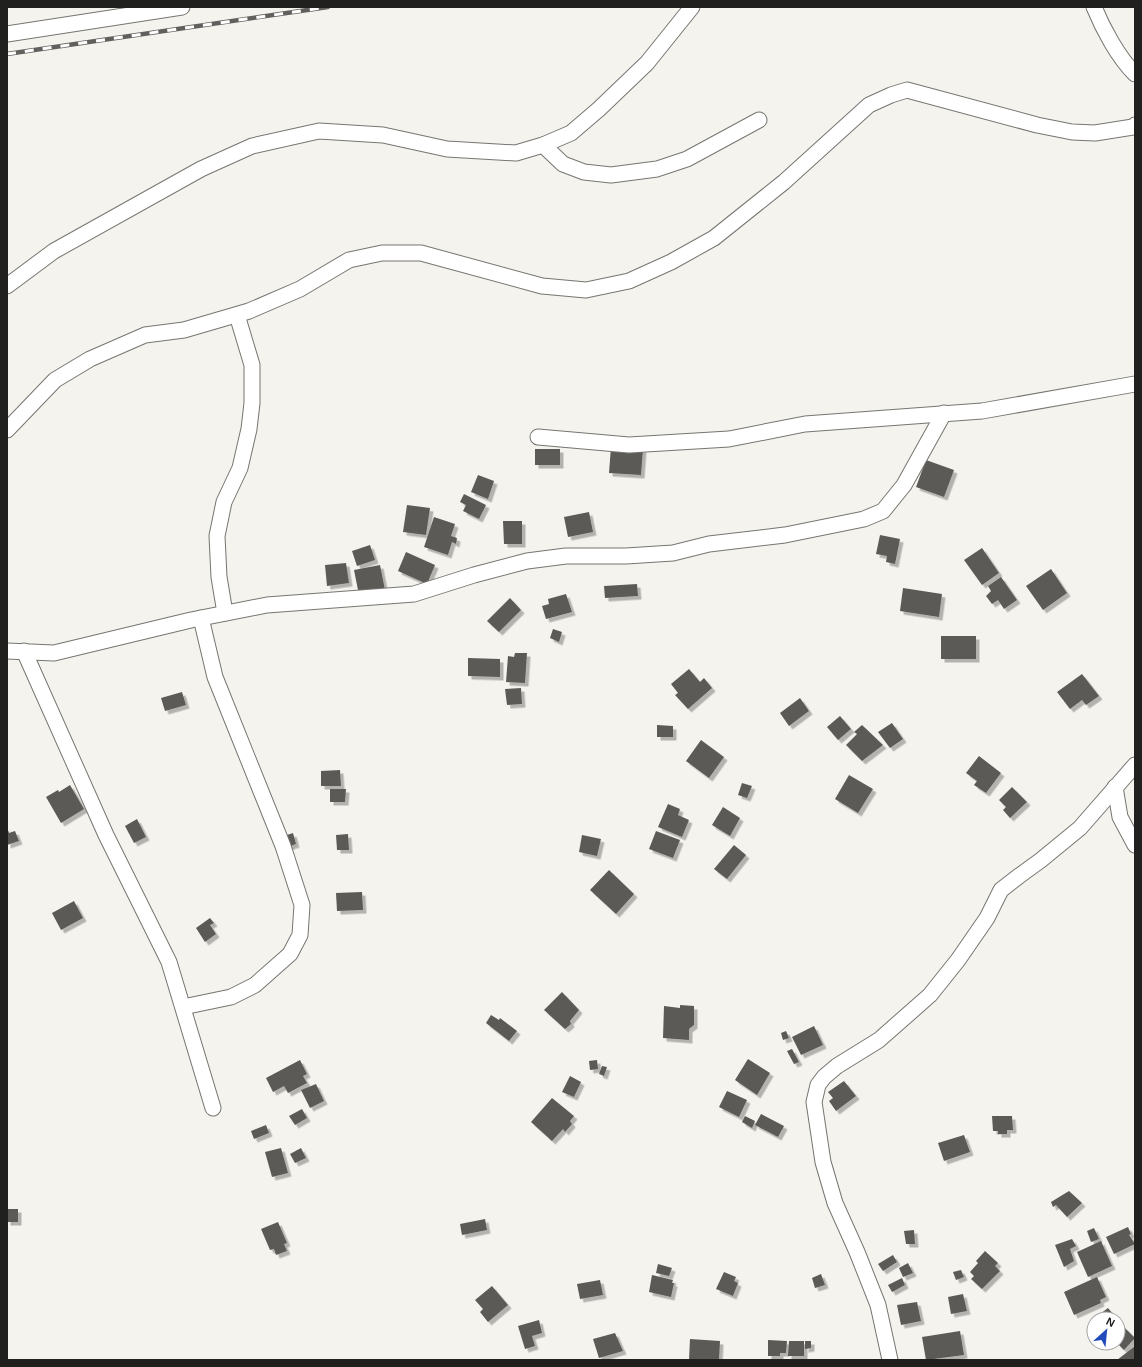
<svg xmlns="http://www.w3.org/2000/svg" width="1142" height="1367" viewBox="0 0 1142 1367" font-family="Helvetica,sans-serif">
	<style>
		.building { fill: #5c5a56; filter: url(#shadow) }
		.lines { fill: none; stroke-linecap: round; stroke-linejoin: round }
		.minor-casing { stroke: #767570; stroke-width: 17 }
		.minor { stroke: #fff; stroke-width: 15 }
		.rail-casing { stroke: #61605d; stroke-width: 4.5 }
		.rail { stroke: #fff; stroke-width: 3; stroke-dasharray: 9; stroke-linecap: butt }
	</style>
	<defs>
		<filter id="shadow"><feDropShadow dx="3.5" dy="3.5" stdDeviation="0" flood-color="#0004"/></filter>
	</defs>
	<rect width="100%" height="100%" fill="#f5f3ee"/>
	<g class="building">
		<path d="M611,447L643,449L641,475L609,473Z"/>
		<rect x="535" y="449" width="25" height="16"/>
		<path d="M926,460L954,470L944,497L916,487Z"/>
		<path d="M478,475L494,481L488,499L471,492Z"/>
		<path d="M464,494L486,505L479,519L463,511L466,505L460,502Z"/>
		<path d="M407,505L430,508L426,535L403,532Z"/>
		<path d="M589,512L593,532L568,537L564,517Z"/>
		<path d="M434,517L455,524L451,536L457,538L456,544L452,542L448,555L424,547Z"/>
		<path d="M503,521H522V544H504Z"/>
		<path d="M880,535L900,539L895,564L886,562L887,556L876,554Z"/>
		<path d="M370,545L375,560L357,566L352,551Z"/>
		<path d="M982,548L999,573L982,585L964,560Z"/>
		<path d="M406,552L435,565L427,584L398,571Z"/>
		<path d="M346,563L349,583L327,586L325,565Z"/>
		<path d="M380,565L385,590L359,595L354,570Z"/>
		<path d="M1051,569L1067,593L1043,610L1026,586Z"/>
		<path d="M1001,577L1017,600L1004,609L998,600L992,604L986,596L991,591L988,586Z"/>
		<path d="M637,584L638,596L605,598L604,586Z"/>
		<path d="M903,588L942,594L939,617L900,611Z"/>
		<path d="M566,594L572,612L546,619L542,606L549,604L548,599Z"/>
		<path d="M510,598L521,610L499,632L487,621Z"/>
		<path d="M553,629L562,632L559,642L550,638Z"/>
		<rect x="941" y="636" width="35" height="23"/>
		<path d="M515,653H527L525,683L506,682L508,656L514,657Z"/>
		<path d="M468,658L500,659V677L468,676Z"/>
		<path d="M689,669L700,682L704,678L712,688L688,709L675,695L678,693L671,684Z"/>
		<path d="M1082,674L1099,696L1086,705L1082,700L1070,709L1057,692Z"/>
		<path d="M521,688L522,704L507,705L505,689Z"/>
		<path d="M182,692L186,705L165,711L161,698Z"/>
		<path d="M800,698L809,711L789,726L780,713Z"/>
		<path d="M840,716L851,729L838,740L827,727Z"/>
		<path d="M892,723L903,739L890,748L878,732Z"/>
		<path d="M657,725L673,726V737H657Z"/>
		<path d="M862,725L883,745L862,761L846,745L857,734L854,732Z"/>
		<path d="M701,740L724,757L709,778L686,761Z"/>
		<path d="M979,756L1001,773L986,793L974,785L977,781L966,773Z"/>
		<path d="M340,770L341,786H321V771Z"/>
		<path d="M849,775L873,789L858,813L835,799Z"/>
		<path d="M742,783L752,786L747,798L738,795Z"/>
		<path d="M70,785L84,809L61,823L46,797L58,790L59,792Z"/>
		<path d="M1012,787L1027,802L1010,818L1003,810L1006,807L999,800Z"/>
		<path d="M330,789H346L345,802H330Z"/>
		<path d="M668,804L680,809L678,815L689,820L682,837L658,827Z"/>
		<path d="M723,807L740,818L730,836L712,825Z"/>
		<path d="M137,819L146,837L134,843L125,826Z"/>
		<path d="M7,827L9,833L15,831L19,841L7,845Z"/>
		<path d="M656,831L680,840L673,858L649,849Z"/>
		<path d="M293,833L296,844L288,847L284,836Z"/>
		<path d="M348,834L349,850H337L336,835Z"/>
		<path d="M582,835L601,839L597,856L579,852Z"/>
		<path d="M734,845L746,855L727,879L714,869Z"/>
		<path d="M609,870L634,894L616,914L590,890Z"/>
		<path d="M362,892L363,910L337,911L336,893Z"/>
		<path d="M74,901L83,918L61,930L52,913Z"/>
		<path d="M210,918L214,923L210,925L216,934L205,942L196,928Z"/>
		<path d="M562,992L579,1010L570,1021L571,1024L565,1029L544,1010Z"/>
		<path d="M680,1005L694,1006V1025L689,1029V1040L663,1038L664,1006L680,1008Z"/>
		<path d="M491,1015L499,1020L500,1018L517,1031L509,1041L486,1023Z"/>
		<path d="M814,1026L823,1045L801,1055L792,1037Z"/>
		<path d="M786,1031L789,1038L783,1040L781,1033Z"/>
		<path d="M792,1049L799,1062L794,1064L787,1051Z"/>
		<path d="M748,1059L770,1073L757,1095L735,1080Z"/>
		<path d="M300,1060L307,1074L303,1076L307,1083L288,1093L284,1086L273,1092L266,1078Z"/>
		<path d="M597,1060L598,1069L590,1070L589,1061Z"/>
		<path d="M602,1066L607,1067L604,1076L599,1074Z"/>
		<path d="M570,1076L581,1082L574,1097L562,1092Z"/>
		<path d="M844,1081L856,1096L836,1111L829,1101L833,1098L828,1092Z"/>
		<path d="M316,1084L324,1101L310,1108L301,1090Z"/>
		<path d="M727,1091L747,1100L739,1117L719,1107Z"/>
		<path d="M552,1098L574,1116L570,1121L572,1124L565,1132L563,1129L552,1141L531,1122Z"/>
		<path d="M302,1109L307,1118L295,1125L289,1116Z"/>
		<path d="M761,1114L784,1126L778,1137L755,1125Z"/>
		<path d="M745,1116L755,1121L752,1128L742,1122Z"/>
		<path d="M992,1116H1012L1013,1130H1007V1134H998V1131H993Z"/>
		<path d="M266,1125L269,1133L254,1139L251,1131Z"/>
		<path d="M964,1135L970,1152L944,1161L938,1143Z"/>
		<path d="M281,1148L288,1173L272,1177L265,1152Z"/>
		<path d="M301,1148L306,1158L295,1163L290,1154Z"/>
		<path d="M1069,1191L1082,1203L1067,1217L1056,1205L1053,1207L1051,1202Z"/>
		<rect x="7" y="1209" width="11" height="13"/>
		<path d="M485,1219L487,1230L462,1235L460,1224Z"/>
		<path d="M278,1222L287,1243L284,1244L287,1251L276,1255L274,1249L270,1250L261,1229Z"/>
		<path d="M1128,1227L1131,1234L1129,1235L1135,1244L1114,1254L1106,1237Z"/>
		<path d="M1094,1228L1099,1239L1091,1242L1087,1231Z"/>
		<path d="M914,1230L915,1244H906L904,1231Z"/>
		<path d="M1072,1239L1076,1246L1070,1249L1074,1261L1064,1267L1055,1245Z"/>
		<path d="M1101,1241L1112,1266L1088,1277L1077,1252Z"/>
		<path d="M985,1251L998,1263L995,1266L1000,1271L982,1289L971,1279L974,1276L970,1272L978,1263L976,1261Z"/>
		<path d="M893,1255L897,1262L883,1271L878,1264Z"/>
		<path d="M908,1263L913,1273L903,1277L899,1268Z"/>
		<path d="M658,1264L672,1268L669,1276L656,1273Z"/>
		<path d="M961,1270L964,1277L956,1280L953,1272Z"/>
		<path d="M724,1272L736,1277L734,1281L738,1283L733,1296L716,1289Z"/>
		<path d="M821,1274L825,1285L815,1288L812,1278Z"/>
		<path d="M652,1275L673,1280L672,1283H674L671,1297L649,1292Z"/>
		<path d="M1097,1277L1106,1297L1100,1300L1101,1303L1074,1315L1064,1292Z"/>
		<path d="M902,1278L905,1285L892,1292L888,1285Z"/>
		<path d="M600,1280L603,1295L580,1299L577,1284Z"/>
		<path d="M492,1286L508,1305L488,1322L480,1312L483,1309L475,1300Z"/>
		<path d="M963,1294L967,1311L951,1314L948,1297Z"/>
		<path d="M917,1302L921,1321L901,1325L897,1305Z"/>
		<path d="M1108,1308L1117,1319H1094V1323L1092,1320Z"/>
		<path d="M539,1320L542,1333L532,1336L535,1346L525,1349L518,1326Z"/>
		<path d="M1124,1327L1135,1338L1124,1350L1117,1343H1118V1334Z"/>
		<path d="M960,1331L964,1355L926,1360L922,1337Z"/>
		<path d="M615,1333L623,1351L599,1358L593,1339Z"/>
		<path d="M690,1339L720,1341L719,1360H689Z"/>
		<path d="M768,1340L787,1341L786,1353H780V1356H768Z"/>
		<path d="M789,1341H804V1356H788Z"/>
		<path d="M805,1341H811V1348L805,1349Z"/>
		<path d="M1135,1346V1360H1117Z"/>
	</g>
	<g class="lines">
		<g class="minor-casing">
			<g id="minor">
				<path d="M1094,7C1103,29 1118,57 1135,74"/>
				<path d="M7,34L182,7"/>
				<path d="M543,145L563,164L584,172L611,175L657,169L687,159L759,120"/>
				<path d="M7,286L54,251L201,169L252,146L319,131L383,135L447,149L516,153L543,145L571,133L599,109L647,63L692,7"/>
				<path d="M7,430L55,380L90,359L145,335L184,330L249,311L300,289L349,260L382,253H421L542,286L586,290L629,281L671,262L714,238L784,182L869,105L891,95L907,90L1037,125L1072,132L1095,133L1133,127L1135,125"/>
				<path d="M538,437L629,445L729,439L805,424L982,411L1135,384"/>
				<path d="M225,613L219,577L217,536L224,502L240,468L249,429L252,403V365L237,315"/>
				<path d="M7,651L54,653L191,620L267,605L414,594L474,575L527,561L566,556H626L673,553L709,544L785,535L864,519L883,511L904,485L944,413"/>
				<path d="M24,651L106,835L169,962L213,1108"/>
				<path d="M1115,787L1120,817L1135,845"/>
				<path d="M183,1007L231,997L255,985L290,954L300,935L302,905L283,846L215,677L201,618"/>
				<path d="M890,1360L878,1305L857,1252L835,1203L823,1162L814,1102L818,1085L824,1077L837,1066L879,1040L930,995L958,960L987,918L1001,890L1019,876L1041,860L1080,828L1135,765"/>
			</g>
		</g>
		<use href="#minor" class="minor"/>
		<g class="rail-casing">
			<path id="rail" d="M7,54L328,7"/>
		</g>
		<use href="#rail" class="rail"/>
	</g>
	<rect width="1142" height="1367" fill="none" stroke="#20201e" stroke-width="16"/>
	<g transform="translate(1106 1331) rotate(27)"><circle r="19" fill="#ffffff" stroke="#a6a6a5"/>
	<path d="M0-3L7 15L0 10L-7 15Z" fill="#224cba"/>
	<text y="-6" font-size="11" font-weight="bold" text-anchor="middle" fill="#20201e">N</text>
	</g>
</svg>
